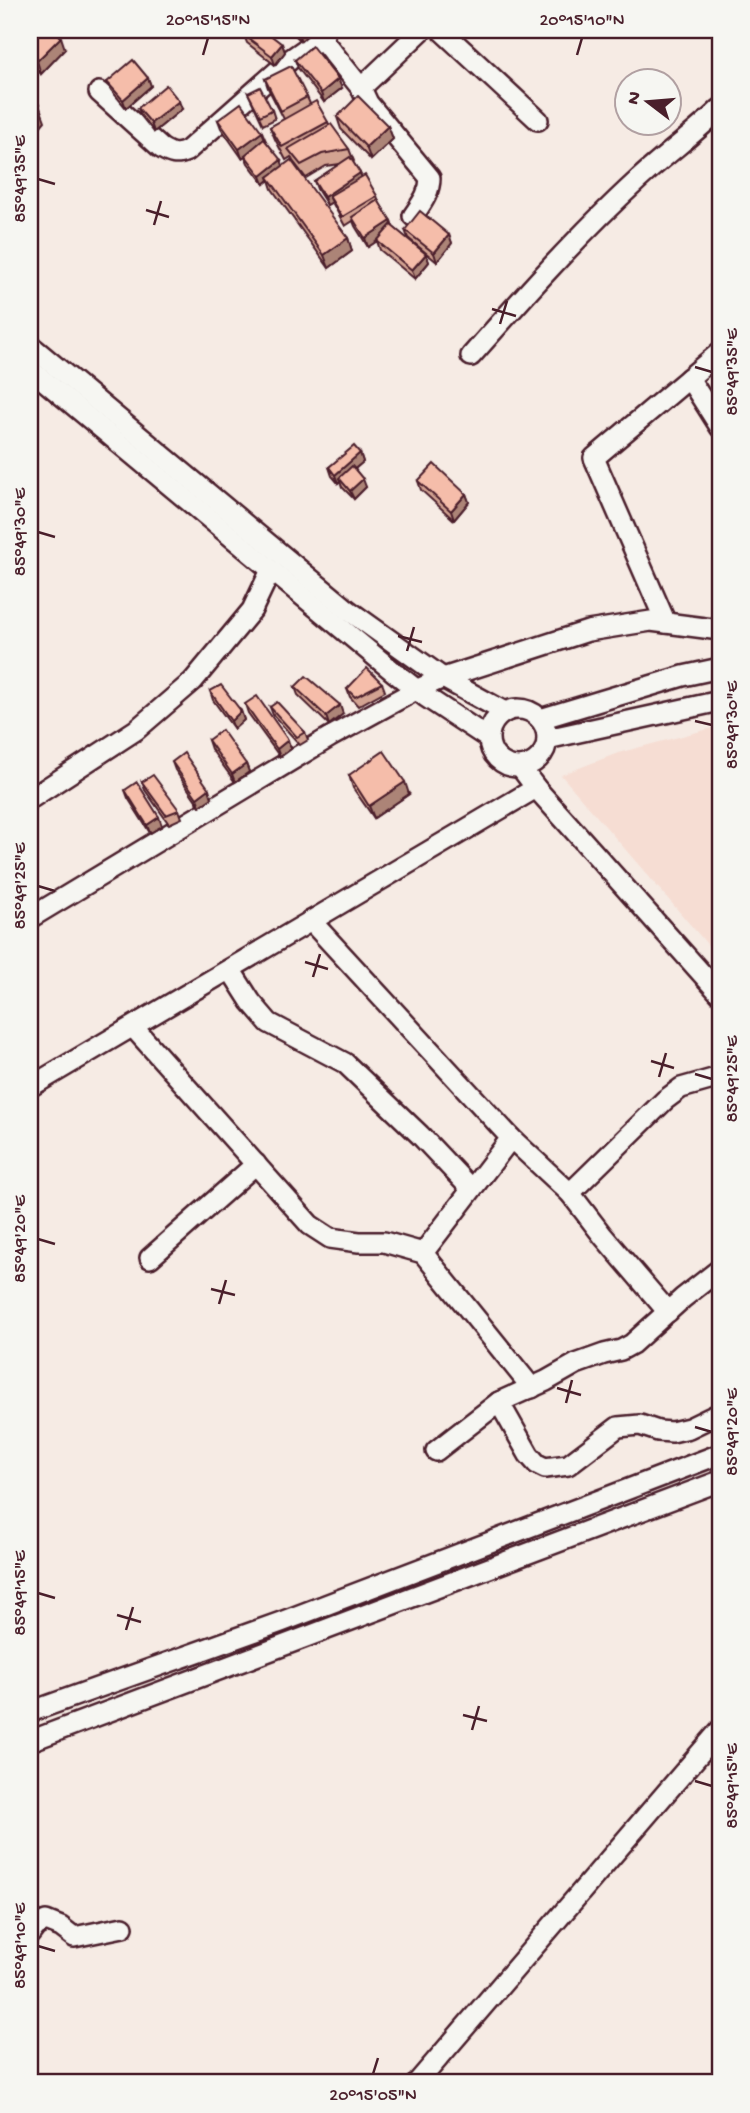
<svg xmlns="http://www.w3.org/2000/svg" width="750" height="2113" viewBox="0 0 750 2113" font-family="'Gochi Hand',sans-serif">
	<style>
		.built { fill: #f6ddd3 }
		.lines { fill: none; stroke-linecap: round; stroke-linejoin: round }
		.minor-casing { stroke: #4a1f2b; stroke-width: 24 }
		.minor { stroke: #f6f6f2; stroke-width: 19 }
		.wall { fill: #d3a392; stroke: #4a1f2b; stroke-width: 2 }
		.shaded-wall { fill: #ac8477; stroke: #4a1f2b; stroke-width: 2 }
		.building { fill: #f5bdaa; stroke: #4a1f2b; stroke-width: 2 }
		.ticks { fill: none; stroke: #4a1f2b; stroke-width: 2.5 }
		.neatline { fill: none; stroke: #4a1f2b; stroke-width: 2.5 }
		.ticks-label { font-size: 18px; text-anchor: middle; fill: #4a1f2b }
	</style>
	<rect width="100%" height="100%" fill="#f6ebe4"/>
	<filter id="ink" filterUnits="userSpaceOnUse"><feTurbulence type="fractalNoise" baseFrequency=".0143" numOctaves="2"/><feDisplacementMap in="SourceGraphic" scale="14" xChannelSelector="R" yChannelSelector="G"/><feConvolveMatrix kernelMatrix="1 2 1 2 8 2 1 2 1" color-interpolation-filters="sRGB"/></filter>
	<g filter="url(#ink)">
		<path class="built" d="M720,726V959L561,775L618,753Z"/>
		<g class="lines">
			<g class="minor-casing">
				<g id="minor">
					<path d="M441,30L538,120"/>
					<path d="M321,38L361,88L422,30"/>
					<path d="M361,88L368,103L430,178C430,193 421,204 413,216"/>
					<path d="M99,92L161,148C171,154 176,156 187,151L291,59L321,38L326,30"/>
					<path d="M30,345L348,610L443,678L505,712"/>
					<path d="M471,356C524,296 579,234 638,180C665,155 694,134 720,109"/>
					<path d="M30,369L394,672L426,697L488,738"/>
					<path d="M689,378L720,427"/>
					<path d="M666,623L594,458L720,352"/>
					<circle cx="518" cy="738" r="29"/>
					<path d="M540,719L683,676L720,668"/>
					<path d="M547,739L720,701"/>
					<path d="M521,768L536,788L720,994"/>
					<path d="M30,799L136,730L193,681L252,610L271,570"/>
					<path d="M30,918L330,737L416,690L443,678L588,631L651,621L720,630"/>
					<path d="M311,921L511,1138L423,1253"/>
					<path d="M230,969L251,1002L269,1023L345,1063L420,1135L471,1189"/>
					<path d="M133,1027L310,1225L330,1238L359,1242H384L423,1253L532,1388"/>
					<path d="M30,1087L536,788"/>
					<path d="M511,1138L570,1193L603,1236L668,1312"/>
					<path d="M570,1193L665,1100L681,1088L720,1077"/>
					<path d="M150,1258L256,1164"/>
					<path d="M499,1402L529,1455L537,1464L545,1468L568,1465L618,1427L640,1425L658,1431L672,1432L689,1428L720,1413"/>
					<path d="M436,1451L499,1402L546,1381L576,1364L604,1354L621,1350L632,1344L683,1298L720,1269"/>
					<path d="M30,1712L281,1622L720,1454"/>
					<path d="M30,1741L720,1481"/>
					<path d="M30,1934L36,1926L46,1921L61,1927L74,1937L123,1927"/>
					<path d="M417,2083L720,1730"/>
				</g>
			</g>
			<use href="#minor" class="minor"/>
		</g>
		<g class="wall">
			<path d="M30,30L65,49L41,74L30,63Z"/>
			<path d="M290,30H313L301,41Z"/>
			<path d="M244,35L282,44L285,52L275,65L247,43Z"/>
			<path d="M295,60L342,88L324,102L298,68Z"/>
			<path d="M148,78L151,86L126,108L111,90L107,82Z"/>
			<path d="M265,79L307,97L310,104L328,122L329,125L349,149L354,161L353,162L362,177L377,196L380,204L391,221L393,227L426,254L429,262L415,279L380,250L377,241L368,247L355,226L353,221L345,226L332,202L327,205L317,189L314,181L340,164L326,166L306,178L293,161L291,157L286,160L275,139L270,127L284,119L268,88Z"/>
			<path d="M248,93L272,110L275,119L263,125Z"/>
			<path d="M138,108L182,109L154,132L141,116Z"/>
			<path d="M337,117L388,126L393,139L371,160L341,129Z"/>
			<path d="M218,120L265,140L283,166L348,238L352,251L329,268L272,189L269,180L264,184L248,163L245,156L242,158L221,128Z"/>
			<path d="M405,230L449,235L452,243L437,262L408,238Z"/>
			<path d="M360,453L363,462L355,469L366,487L354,499L342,487L340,481L338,483L332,476L329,467Z"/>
			<path d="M418,481L466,494L469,502L454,520L421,490Z"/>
			<path d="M382,683L385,691L358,706L350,697L347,689Z"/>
			<path d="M295,687L343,714L329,725L298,695Z"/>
			<path d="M210,691L241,711L244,720L234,729L213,700Z"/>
			<path d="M245,704L291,749L280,757L248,713Z"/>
			<path d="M270,707L305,732L308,740L300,745L273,715Z"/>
			<path d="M208,740L246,764L249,772L235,782L211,749Z"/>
			<path d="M172,762L212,798L200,806L175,770Z"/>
			<path d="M349,775L409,794L374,818L353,788Z"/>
			<path d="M142,782L179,810L182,818L169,824L145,790Z"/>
			<path d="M125,790L162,826L150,833L128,798Z"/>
		</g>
		<g class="shaded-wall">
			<path d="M301,30H313L301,41L298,33Z"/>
			<path d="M61,37L65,49L41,74L37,61Z"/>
			<path d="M282,44L285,52L275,65L272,56Z"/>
			<path d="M148,78L151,86L126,108L123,100Z"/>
			<path d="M338,79L342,88L324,102L321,93Z"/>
			<path d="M179,101L182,109L154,132L151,123Z"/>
			<path d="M39,105L45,121L30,139V116Z"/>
			<path d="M388,126L393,139L371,160L366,147Z"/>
			<path d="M262,132L266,141L242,158L239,149Z"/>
			<path d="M281,160L284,168L268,177L269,180L264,184L261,176Z"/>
			<path d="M360,173L363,182L329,196L332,202L327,205L324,197Z"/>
			<path d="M391,221L394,230L368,247L365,238Z"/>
			<path d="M449,235L452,243L437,262L434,253Z"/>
			<path d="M348,238L352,251L329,268L324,255Z"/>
			<path d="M426,254L429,262L415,279L412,270Z"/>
			<path d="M360,453L363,462L341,480L339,478L340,481L338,483L335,475Z"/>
			<path d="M363,479L366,487L354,499L350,491Z"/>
			<path d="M466,494L469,502L454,520L451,511Z"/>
			<path d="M340,705L343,714L329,725L326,716Z"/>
			<path d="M241,711L244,720L234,729L231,721Z"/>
			<path d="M288,740L291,749L280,757L277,749Z"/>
			<path d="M246,764L249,772L235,782L232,774Z"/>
			<path d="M405,782L409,794L374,818L369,806Z"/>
			<path d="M209,789L212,798L200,806L197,798Z"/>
			<path d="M159,817L162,826L150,833L147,825Z"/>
		</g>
		<g class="building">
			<path d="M30,30H54L61,37L37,61L30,54Z"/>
			<path d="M248,30H264L282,44L272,56L244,35Z"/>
			<path d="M312,46L338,79L321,93L295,60Z"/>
			<path d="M133,60L148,78L123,100L107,82Z"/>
			<path d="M291,66L307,97L281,111L265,79Z"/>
			<path d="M166,85L179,101L151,123L138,108Z"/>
			<path d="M260,87L272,110L260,116L248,93Z"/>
			<path d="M30,96L39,105L30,116Z"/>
			<path d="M358,96L388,126L366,147L337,117Z"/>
			<path d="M316,101L328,122L282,147L270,127Z"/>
			<path d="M241,103L262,132L239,149L218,120Z"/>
			<path d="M331,124L349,149L322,154L301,165L288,149Z"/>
			<path d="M264,139L281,160L261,176L245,155Z"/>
			<path d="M350,157L360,173L324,197L314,181Z"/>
			<path d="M291,160L348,238L324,255L268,177Z"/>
			<path d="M365,175L377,196L342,217L329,196Z"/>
			<path d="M378,200L391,221L365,238L352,217Z"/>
			<path d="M420,211L449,235L434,253L405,230Z"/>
			<path d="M391,225L426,254L412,270L377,241Z"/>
			<path d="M354,446L360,453L335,475L329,467Z"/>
			<path d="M434,464L466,494L451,511L418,481Z"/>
			<path d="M352,466L363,479L350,491L339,478Z"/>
			<path d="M367,668L382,683L355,697L347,689Z"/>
			<path d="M306,676L340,705L326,716L295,687Z"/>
			<path d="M221,685L241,711L231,721L210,691Z"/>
			<path d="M257,696L288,740L277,749L245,704Z"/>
			<path d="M277,702L305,732L297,737L270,707Z"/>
			<path d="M222,730L246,764L232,774L208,740Z"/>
			<path d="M384,751L405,782L369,806L349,775Z"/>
			<path d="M184,753L209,789L197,798L172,762Z"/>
			<path d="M153,775L179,810L166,815L142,782Z"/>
			<path d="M137,782L159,817L147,825L125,790Z"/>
		</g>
	</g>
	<path class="ticks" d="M203,55L208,38M577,55L582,38M38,179L55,184M146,210L169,217M154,225L161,201M492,309L516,316M500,324L507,301M695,367L712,372M38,532L55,537M398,636L422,642M407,651L414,627M695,721L712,725M38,886L55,891M305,962L328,969M313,977L320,954M651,1061L674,1068M695,1074L712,1079M659,1077L666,1053M38,1239L55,1244M211,1289L235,1295M219,1304L226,1280M557,1388L581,1395M566,1403L572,1380M695,1427L712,1432M38,1593L55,1598M117,1615L141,1622M126,1630L133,1607M463,1715L487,1721M472,1730L479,1706M695,1781L712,1786M38,1946L55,1951M373,2074L378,2058"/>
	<rect width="750" height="2113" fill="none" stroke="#f6f6f2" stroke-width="77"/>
	<g transform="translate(648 102) rotate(286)"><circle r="33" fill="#f6f6f2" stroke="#b1a0a2" stroke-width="2"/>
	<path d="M0-5L12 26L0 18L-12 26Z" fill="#4a1f2b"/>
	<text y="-10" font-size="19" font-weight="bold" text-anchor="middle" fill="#4a1f2b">N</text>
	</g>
	<rect x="38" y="38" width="674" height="2036" class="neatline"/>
	<g class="ticks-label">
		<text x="208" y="25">20°15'15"N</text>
		<text x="582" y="25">20°15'10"N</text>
		<text transform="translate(19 179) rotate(-90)" y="6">85°49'35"E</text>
		<text transform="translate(731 372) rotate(-90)" y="6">85°49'35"E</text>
		<text transform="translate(19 532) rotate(-90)" y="6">85°49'30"E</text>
		<text transform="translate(731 725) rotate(-90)" y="6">85°49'30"E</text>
		<text transform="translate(19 886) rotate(-90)" y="6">85°49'25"E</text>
		<text transform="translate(731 1079) rotate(-90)" y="6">85°49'25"E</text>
		<text transform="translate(19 1239) rotate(-90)" y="6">85°49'20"E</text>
		<text transform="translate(731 1432) rotate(-90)" y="6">85°49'20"E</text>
		<text transform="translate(19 1593) rotate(-90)" y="6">85°49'15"E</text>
		<text transform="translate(731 1786) rotate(-90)" y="6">85°49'15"E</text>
		<text transform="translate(19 1946) rotate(-90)" y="6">85°49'10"E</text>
		<text x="373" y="2100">20°15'05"N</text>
	</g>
</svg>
